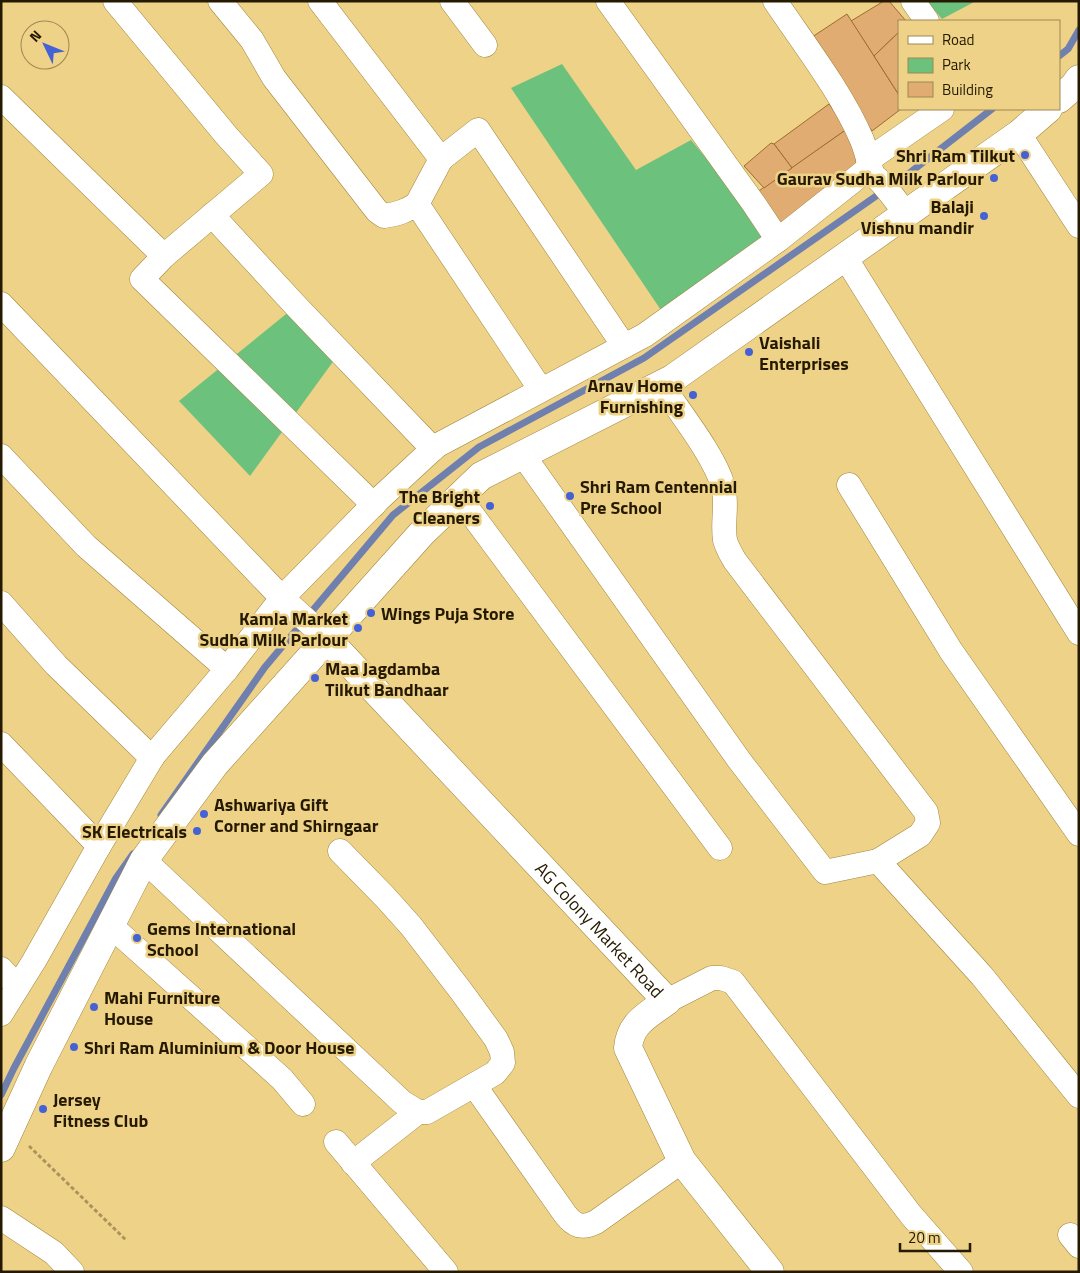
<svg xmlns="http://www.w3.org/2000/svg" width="1080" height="1273" viewBox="0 0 1080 1273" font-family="'Titillium Web',sans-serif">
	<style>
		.green { fill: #6cc17d }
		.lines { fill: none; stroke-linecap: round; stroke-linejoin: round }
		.stream { stroke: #7080ae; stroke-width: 7 }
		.building { fill: #e0ac71; stroke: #9d6c31 }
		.street-casing { stroke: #a0863d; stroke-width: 25 }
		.secondary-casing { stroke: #a0863d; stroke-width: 29 }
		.path { stroke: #aa945a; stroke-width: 3; stroke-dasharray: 4 2.5; stroke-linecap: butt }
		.street { stroke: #fff; stroke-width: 24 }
		.secondary { stroke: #fff; stroke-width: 28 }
		.poi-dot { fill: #4562d5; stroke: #eed288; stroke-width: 2 }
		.labels { text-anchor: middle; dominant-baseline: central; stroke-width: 5; stroke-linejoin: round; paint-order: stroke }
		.poi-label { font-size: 18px; font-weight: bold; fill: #251a00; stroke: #eed288; text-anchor: start }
		.street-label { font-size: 18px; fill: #251a00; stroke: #eed288 }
	</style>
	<rect width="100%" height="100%" fill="#eed288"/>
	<g class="green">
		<path d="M927,1H976L942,19Z"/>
		<path d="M562,64L636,170L691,140L739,198L768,236L667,319L511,88Z"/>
		<path d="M296,306L340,352L250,476L179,401Z"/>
	</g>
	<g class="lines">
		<g class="stream">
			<path d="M1059,56L1068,49L1079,30"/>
			<path d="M161,815L265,667L393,515L479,447L644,358L912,171L992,109"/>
			<path d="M1,1095L14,1068L116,878L133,854"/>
		</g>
	</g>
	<g class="building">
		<path d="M884,1H889L906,21H899V32L874,56L851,21Z"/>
		<path d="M847,14L899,95V109H901L872,131L806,41Z"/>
		<path d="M899,32V95L874,56Z"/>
		<path d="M829,104L847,129L792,168L774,144Z"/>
		<path d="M847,129L868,162L776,227L753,195Z"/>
		<path d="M771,143L774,144L792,168L764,188L744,166Z"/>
	</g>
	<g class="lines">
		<g class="street-casing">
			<g id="street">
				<path d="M220,1L252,40L274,78L377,211L384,216C398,214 406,211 417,204L541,390"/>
				<path d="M320,1L441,159L417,204"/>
				<path d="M452,1L485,45"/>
				<path d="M608,1L754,204L778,240"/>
				<path d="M775,1C804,44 842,93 862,140C866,150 869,162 872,173"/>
				<path d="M913,1L927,21"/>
				<path d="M1,97L164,256L261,174L226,135L115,1"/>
				<path d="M1019,134L1079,226"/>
				<path d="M441,159L478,130L624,346"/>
				<path d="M868,160L942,109"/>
				<path d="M212,215L296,306L433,449"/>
				<path d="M164,256L142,279L374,505"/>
				<path d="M845,257L1079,633"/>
				<path d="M1,304L282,598L326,638"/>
				<path d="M661,384C680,413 714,455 723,486C728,504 722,522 725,540C727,548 731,554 735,561L926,812L928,823L920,835L878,861"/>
				<path d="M523,455L739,760L825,872L878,861L982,976L1079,1096"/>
				<path d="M1,456L86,546L227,669"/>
				<path d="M849,485L951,651L1079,834"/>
				<path d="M459,497L720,848"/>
				<path d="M1,603L56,665L152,758"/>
				<path d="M1,744L99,846"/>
				<path d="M144,860L402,1102L418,1112H427L495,1073L503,1063L502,1052L496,1039L461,991L411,926L385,897L340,851"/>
				<path d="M110,925L282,1079L303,1104"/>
				<path d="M1,969L17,986"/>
				<path d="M667,1001L712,978H721L733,982L911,1215L961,1272"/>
				<path d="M1,1014L34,961L99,846L153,756L227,669L282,598L378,500L433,449L438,445L645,335L778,240L864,172C878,172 897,203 906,214"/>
				<path d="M474,1085L565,1214C574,1226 582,1229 596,1222L682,1161"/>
				<path d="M336,1142L446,1272"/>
				<path d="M353,1163L418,1112"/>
				<path d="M1,1218L54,1253L72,1272"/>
				<path d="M1070,1235L1079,1246"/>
			</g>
		</g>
		<g class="secondary-casing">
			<g id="secondary">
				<path d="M1059,99L1074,86L1079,79"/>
				<path id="s1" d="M326,638L667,1001C648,1015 630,1023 628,1048L682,1161L770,1272"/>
				<path d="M1,1148L39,1065L144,860L215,764L422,533L481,476L672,379L1019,134L1048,109"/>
			</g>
		</g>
		<path class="path" d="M29,1146L126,1240"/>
		<use href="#street" class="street"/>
		<use href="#secondary" class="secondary"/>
	</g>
	<g class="poi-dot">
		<circle cx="1025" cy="155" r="5"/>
		<circle cx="994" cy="178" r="5"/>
		<circle cx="984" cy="216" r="5"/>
		<circle cx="749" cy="352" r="5"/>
		<circle cx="693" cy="395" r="5"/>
		<circle cx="570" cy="496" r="5"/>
		<circle cx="490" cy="506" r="5"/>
		<circle cx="371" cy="613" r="5"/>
		<circle cx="358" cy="628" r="5"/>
		<circle cx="315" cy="678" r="5"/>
		<circle cx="204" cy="814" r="5"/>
		<circle cx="197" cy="831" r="5"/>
		<circle cx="137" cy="938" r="5"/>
		<circle cx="94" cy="1007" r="5"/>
		<circle cx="74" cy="1047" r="5"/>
		<circle cx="43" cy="1109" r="5"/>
	</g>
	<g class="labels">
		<g class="poi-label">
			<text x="1015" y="155" text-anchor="end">Shri Ram Tilkut</text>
			<text x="984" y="178" text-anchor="end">Gaurav Sudha Milk Parlour</text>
			<text x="974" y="206" text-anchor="end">Balaji<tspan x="974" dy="21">Vishnu mandir</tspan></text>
			<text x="759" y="342">Vaishali<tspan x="759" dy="21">Enterprises</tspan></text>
			<text x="683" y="385" text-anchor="end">Arnav Home<tspan x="683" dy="21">Furnishing</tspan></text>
			<text x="580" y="486">Shri Ram Centennial<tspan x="580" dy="21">Pre School</tspan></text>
			<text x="480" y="496" text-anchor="end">The Bright<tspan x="480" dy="21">Cleaners</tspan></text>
			<text x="381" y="613">Wings Puja Store</text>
			<text x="348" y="618" text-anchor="end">Kamla Market<tspan x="348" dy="21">Sudha Milk Parlour</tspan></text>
			<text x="325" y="668">Maa Jagdamba<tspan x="325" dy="21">Tilkut Bandhaar</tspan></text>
			<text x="214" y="804">Ashwariya Gift<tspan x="214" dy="21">Corner and Shirngaar</tspan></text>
			<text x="187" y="831" text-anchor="end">SK Electricals</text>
			<text x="147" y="928">Gems International<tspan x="147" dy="21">School</tspan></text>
			<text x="104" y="997">Mahi Furniture<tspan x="104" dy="21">House</tspan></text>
			<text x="84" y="1047">Shri Ram Aluminium &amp; Door House</text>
			<text x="53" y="1099">Jersey<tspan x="53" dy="21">Fitness Club</tspan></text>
		</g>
		<g class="street-label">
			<text stroke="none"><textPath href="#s1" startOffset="400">AG Colony Market Road</textPath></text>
		</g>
	</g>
	<rect width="1080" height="1273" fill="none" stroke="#251a00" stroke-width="5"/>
	<rect x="898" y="20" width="162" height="90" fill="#eed288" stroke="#9e8852"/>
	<rect x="908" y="36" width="25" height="8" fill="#ffffff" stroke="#9e8852"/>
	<text x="942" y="45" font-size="15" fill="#251a00">Road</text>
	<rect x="908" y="58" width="25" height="15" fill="#6cc17d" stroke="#9e8852"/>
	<text x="942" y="70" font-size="15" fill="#251a00">Park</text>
	<rect x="908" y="82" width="25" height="15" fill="#e0ac71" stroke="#9e8852"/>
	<text x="942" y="95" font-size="15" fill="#251a00">Building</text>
	<g transform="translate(45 45) rotate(313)"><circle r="24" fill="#eed288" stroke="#9e8852"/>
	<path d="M0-4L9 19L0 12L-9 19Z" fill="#4562d5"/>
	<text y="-8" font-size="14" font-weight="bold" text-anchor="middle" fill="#251a00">N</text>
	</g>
	<path d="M900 1243v8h70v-8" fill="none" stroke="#251a00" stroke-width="2.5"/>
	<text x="908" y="1243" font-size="15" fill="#251a00" stroke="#eed288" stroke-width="4" paint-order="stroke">20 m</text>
</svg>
